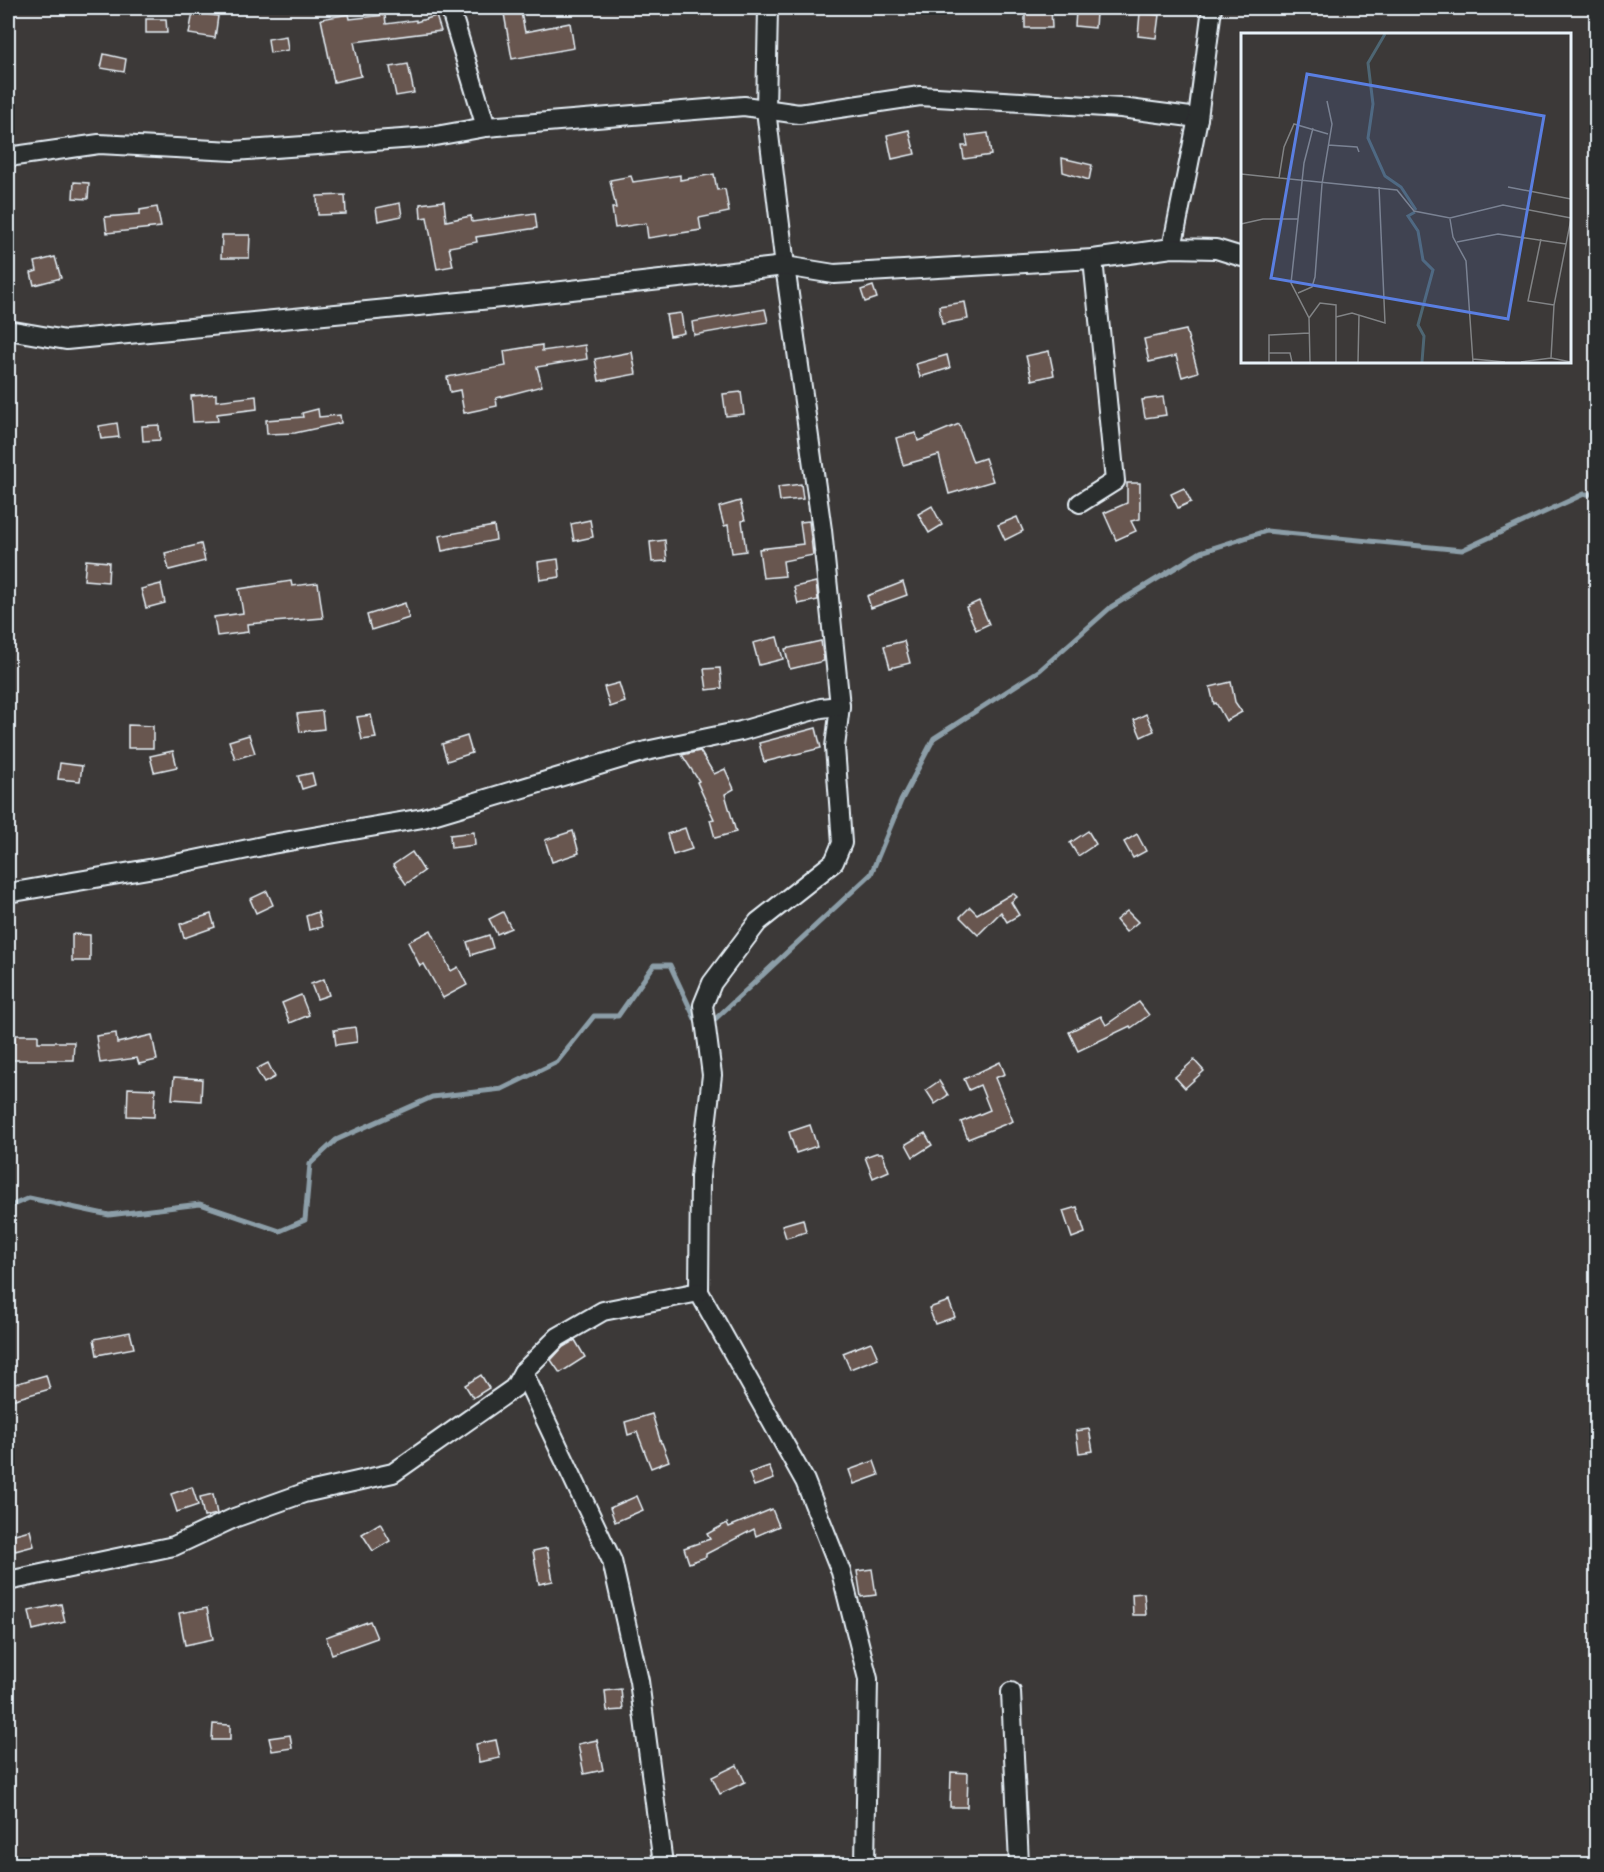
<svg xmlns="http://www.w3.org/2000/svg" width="1604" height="1872" viewBox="0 0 1604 1872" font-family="'Gochi Hand',sans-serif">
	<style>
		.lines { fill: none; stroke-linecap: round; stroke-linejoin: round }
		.stream { stroke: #8c9ea8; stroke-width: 5 }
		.building { fill: #675650; stroke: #e8f1f8; stroke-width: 1.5 }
		.minor-casing { stroke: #e8f1f8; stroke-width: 22 }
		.minor { stroke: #2a2d2e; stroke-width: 18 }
		.inset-river { fill: none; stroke: #4e6673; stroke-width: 3 }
		.inset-road { fill: none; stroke: #818385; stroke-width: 1.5 }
		.view { fill: #5a7fe2; fill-opacity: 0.15; stroke: #5a7fe2; stroke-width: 3 }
		.inset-edge { fill: none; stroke: #e8f1f8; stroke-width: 3 }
	</style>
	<rect width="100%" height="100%" fill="#3c3938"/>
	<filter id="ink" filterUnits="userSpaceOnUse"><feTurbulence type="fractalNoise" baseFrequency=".0167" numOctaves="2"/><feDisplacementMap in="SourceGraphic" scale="12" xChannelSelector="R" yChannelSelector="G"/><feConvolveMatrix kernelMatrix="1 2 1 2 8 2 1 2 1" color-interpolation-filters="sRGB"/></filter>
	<g filter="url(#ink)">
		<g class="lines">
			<g class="stream">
				<path d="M712,1022L871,874L901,801L934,738L1040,670L1111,607L1201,552L1266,531L1462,550L1584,494H1596"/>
				<path d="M8,1207L29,1198L109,1215L200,1204L280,1231L305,1220L310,1164L336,1140L432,1097L502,1089L557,1062L594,1016H618L654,965H670L697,1023"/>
			</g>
		</g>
		<g class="building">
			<path d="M503,8H520L525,32L570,23L574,48L512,59Z"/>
			<path d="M1025,8H1051L1052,28H1025Z"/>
			<path d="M1076,11L1096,13L1095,28L1075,26Z"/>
			<path d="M193,12L218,16L215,38L189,34Z"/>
			<path d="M1140,13L1159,15L1156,38L1138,36Z"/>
			<path d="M349,14L350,19L385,15L386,24L416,20V22L436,16L441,31L354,42L361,76L334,82L321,19Z"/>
			<path d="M146,19H166L167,33H146Z"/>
			<path d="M286,36L288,50L270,53L268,39Z"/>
			<path d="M104,54L126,59L124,72L101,68Z"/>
			<path d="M408,64L414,93L396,96L390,67Z"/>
			<path d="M909,130L915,154L892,159L887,135Z"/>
			<path d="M988,133L991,155L964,159L962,146H968L966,136Z"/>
			<path d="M1062,158L1092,165L1089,180L1063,172Z"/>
			<path d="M714,174L717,190L725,189L729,212L699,218L701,230L648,238L646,223L615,228L612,208H616L610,180L631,176L633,182L680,175V180Z"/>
			<path d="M74,182L89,183L88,199L73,198Z"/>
			<path d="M345,195L346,214L318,215L317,196Z"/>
			<path d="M444,201L446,221L471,216L472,222L535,213L537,228L476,237L477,242L449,247L453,266L437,269L427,217L421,218L420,204Z"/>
			<path d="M400,203L402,216L378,221L376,208Z"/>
			<path d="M157,207L161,227L107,233L105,217L140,214V210Z"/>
			<path d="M222,235H250L249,258H221Z"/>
			<path d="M55,257L61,278L34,285L31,273L37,271L35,262Z"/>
			<path d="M873,286L877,298L865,302L861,290Z"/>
			<path d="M965,302L968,319L942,324L939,306Z"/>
			<path d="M765,309L768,322L694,335L692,322Z"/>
			<path d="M681,313L684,333L670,336L666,315Z"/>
			<path d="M1186,330L1198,372L1182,377L1176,356L1149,362L1144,339Z"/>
			<path d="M542,345V351L585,345L587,359L537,367L542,386L496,398L497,406L464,413L460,390L450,392L447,377L506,366L504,351Z"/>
			<path d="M1049,351L1054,375L1032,380L1026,356Z"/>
			<path d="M632,352L636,374L599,381L595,359Z"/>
			<path d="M947,355L950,368L920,377L916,364Z"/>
			<path d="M741,392L744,414L726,416L723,394Z"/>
			<path d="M216,394V401L256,396L257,409L217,414L218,421L193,422L191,396Z"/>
			<path d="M1163,397L1166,415L1145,418L1142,400Z"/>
			<path d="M318,409L319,417L340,415L341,423L295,433L267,434L266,420L303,417L302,413Z"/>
			<path d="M117,423L119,437L101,439L99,426Z"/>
			<path d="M959,424L973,462L985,458L993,481L949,494L939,455L903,465L896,438L916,433L918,441Z"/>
			<path d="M159,425L160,440L143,441L142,426Z"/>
			<path d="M1127,483H1140V519L1131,521L1136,531L1116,540L1104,513L1127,503Z"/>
			<path d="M801,484L803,499L780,501L778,487Z"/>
			<path d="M1184,488L1191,502L1178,508L1171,494Z"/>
			<path d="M740,501L745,520L742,521L746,551L732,553L728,525L724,526L719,507Z"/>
			<path d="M932,506L942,525L929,533L918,514Z"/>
			<path d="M1017,517L1023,531L1005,540L998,525Z"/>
			<path d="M590,520L593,537L574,541L571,524Z"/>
			<path d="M809,521L813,555L783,561L785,576L763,578L759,549L803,544L800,522Z"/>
			<path d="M494,526L496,540L442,551L439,536Z"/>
			<path d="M665,540L667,561L652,562L650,542Z"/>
			<path d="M201,544L205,561L169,570L165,553Z"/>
			<path d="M558,559L560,577L540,580L538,562Z"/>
			<path d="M86,560L109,562L108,582L84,580Z"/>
			<path d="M291,581L292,586L318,583L323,618L247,624L248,632L217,636L214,617L243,613L239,589Z"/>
			<path d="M816,582L818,600L798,604L794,587Z"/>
			<path d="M903,582L907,595L871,608L867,596Z"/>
			<path d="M161,584L165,603L146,608L141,589Z"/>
			<path d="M979,601L989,624L976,630L966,607Z"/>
			<path d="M405,603L409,618L371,630L367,615Z"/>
			<path d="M777,637L783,659L759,665L753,643Z"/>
			<path d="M821,641L824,661L790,669L785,649Z"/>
			<path d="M904,641L910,663L890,668L884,646Z"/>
			<path d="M720,668L722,688L707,690L704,669Z"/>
			<path d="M1231,682L1235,702L1242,712L1226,721L1216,703L1214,704L1210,687Z"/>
			<path d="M619,683L625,702L610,707L604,687Z"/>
			<path d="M322,711L324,729L300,732L297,714Z"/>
			<path d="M1146,714L1154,731L1141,737L1134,720Z"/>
			<path d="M371,715L376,738L362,740L357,717Z"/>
			<path d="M128,725L153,726V748H128Z"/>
			<path d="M816,728L821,748L764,762L759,743Z"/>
			<path d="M249,735L255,753L235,759L229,741Z"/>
			<path d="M467,736L472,753L447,761L442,744Z"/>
			<path d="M173,751L177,767L154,772L150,756Z"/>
			<path d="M700,751L714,774L725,769L734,789L725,794L736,832L715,838L710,820L714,819L697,782L699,781L682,755Z"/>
			<path d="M60,763L82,766L80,781L58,779Z"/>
			<path d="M312,773L315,785L302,789L298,776Z"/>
			<path d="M685,828L692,849L673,855L667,834Z"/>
			<path d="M573,831L579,853L552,862L545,840Z"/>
			<path d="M1088,831L1096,844L1078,856L1070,843Z"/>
			<path d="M474,832L475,845L451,848L450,835Z"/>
			<path d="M1137,834L1146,851L1133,858L1124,842Z"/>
			<path d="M412,852L424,871L406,884L393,865Z"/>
			<path d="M267,891L273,905L256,913L250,899Z"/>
			<path d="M1013,893L1017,897L1011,902L1019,915L1007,922L1001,912L978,935L960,917L970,907L977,914Z"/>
			<path d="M1127,911L1138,922L1126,932L1116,920Z"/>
			<path d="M318,912L322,927L309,930L306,916Z"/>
			<path d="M503,912L511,928L497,934L489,919Z"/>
			<path d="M211,914L215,927L184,938L180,924Z"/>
			<path d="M431,930L451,971L458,967L467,985L443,998L424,964L420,966L408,942Z"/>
			<path d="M72,934L90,935V961H72Z"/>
			<path d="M489,935L493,948L471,955L467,942Z"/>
			<path d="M324,979L329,995L317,999L311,984Z"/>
			<path d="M301,995L309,1015L290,1023L282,1003Z"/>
			<path d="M1139,1002L1149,1015L1131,1028L1130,1026L1078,1051L1069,1032L1101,1016L1106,1025Z"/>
			<path d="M355,1027L357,1042L336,1045L334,1030Z"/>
			<path d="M116,1033L117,1043L152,1035L157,1060L139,1064L137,1058L100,1063L96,1036Z"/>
			<path d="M15,1035H38V1042H74L73,1060H8V1043H15Z"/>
			<path d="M1194,1060L1204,1071L1185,1088L1175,1077Z"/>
			<path d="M1000,1062L1005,1074L995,1078L1013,1121L968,1139L961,1122L990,1110L980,1085L969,1090L964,1079Z"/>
			<path d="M268,1063L275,1077L264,1083L256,1069Z"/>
			<path d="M174,1077L202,1079L201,1101L172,1099Z"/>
			<path d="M939,1081L948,1095L935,1104L926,1090Z"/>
			<path d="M128,1088L155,1089L154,1117L127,1116Z"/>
			<path d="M810,1125L817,1146L796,1153L789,1132Z"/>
			<path d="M925,1133L932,1145L913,1157L906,1144Z"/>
			<path d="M876,1153H882L889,1171L873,1178L865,1157Z"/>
			<path d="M1077,1207L1085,1233L1072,1238L1063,1211Z"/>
			<path d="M803,1219L806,1232L786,1238L782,1225Z"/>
			<path d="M949,1301L955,1317L935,1324L929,1308Z"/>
			<path d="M130,1332L134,1348L97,1355L94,1339Z"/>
			<path d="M575,1340L585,1357L560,1373L551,1360L563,1347Z"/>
			<path d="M871,1342L878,1358L850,1369L843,1353Z"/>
			<path d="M46,1375L50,1389L8,1401V1386Z"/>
			<path d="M481,1375L489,1388L473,1398L465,1385Z"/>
			<path d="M652,1414L661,1443H662L669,1461L651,1468L637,1432L628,1435L625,1422Z"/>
			<path d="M1089,1429L1093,1451L1079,1453L1076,1431Z"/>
			<path d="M874,1461L879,1475L854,1484L849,1470Z"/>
			<path d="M769,1466L774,1479L754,1486L749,1473Z"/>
			<path d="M192,1487L198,1505L177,1512L171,1494Z"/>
			<path d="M213,1494L217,1514L204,1517L200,1497Z"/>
			<path d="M637,1496L643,1510L615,1522L610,1508Z"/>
			<path d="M772,1509L779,1526L756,1536L754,1529L706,1554V1557L689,1563L684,1548L710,1539L707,1534L727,1523L729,1527Z"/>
			<path d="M380,1523L390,1541L373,1551L362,1534Z"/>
			<path d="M30,1530L34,1546L15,1551L11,1535Z"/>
			<path d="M547,1548L553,1581L539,1584L533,1551Z"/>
			<path d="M872,1569L876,1595L861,1597L857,1571Z"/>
			<path d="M1144,1593L1146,1615H1133L1132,1594Z"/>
			<path d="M61,1604L65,1622L33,1630L29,1611Z"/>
			<path d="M207,1608L213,1639L185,1645L179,1613Z"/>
			<path d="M370,1621L377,1638L332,1654L326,1637Z"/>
			<path d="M621,1689L623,1710L607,1711L605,1691Z"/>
			<path d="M213,1724L230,1725V1740H212Z"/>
			<path d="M290,1735L292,1748L272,1751L269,1738Z"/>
			<path d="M496,1740L500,1758L479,1762L476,1744Z"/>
			<path d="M597,1740L603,1770L584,1774L578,1744Z"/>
			<path d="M737,1765L745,1782L720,1794L712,1777Z"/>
			<path d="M951,1772L968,1773L967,1807H950Z"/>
		</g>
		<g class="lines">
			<g class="minor-casing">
				<g id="minor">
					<path d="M450,8L486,127L744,106L799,114L920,96L1121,108L1198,118"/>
					<path d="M768,8L766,110L785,266L822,530L840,706L835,747L842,843L834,862L758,922L712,983L703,1005L712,1075L700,1177L699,1292L805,1481L841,1572L868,1679L865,1864"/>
					<path d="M8,157L99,144L233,151L430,137L486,127"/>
					<path d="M1172,248L1198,118L1212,8"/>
					<path d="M8,330L66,340L491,299L785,266L834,274L1093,259L1172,248L1216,249L1242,257"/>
					<path d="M1080,503L1115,481L1093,259"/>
					<path d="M8,893L166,866L272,844L423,818L646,751L741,731L821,708L840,706"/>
					<path d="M523,1372L612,1561L639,1681L663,1864"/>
					<path d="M8,1581L174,1546L234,1518L304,1493L393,1473L514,1388L523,1372L558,1337L603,1311L699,1292"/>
					<path d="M1011,1692L1019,1864"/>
				</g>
			</g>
			<use href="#minor" class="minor"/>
		</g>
	</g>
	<g transform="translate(1241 33)">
		<rect width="330" height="330" fill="#3c3938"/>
		<path class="inset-river" d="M144,1L127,30L132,71L127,105L144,143L160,154L175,177M174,179L167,183L177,198L182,227L192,237L177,292L183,303L181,329"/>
		<path class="inset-road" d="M87,112L116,114L118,119M0,141L156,157L173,178L209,185L262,172L330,185M38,145L43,114L53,91L87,101M267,154L330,166M57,186L50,250L68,285L69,329M209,186L212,204L225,228L232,329M0,191L22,186H57L63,130L72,95M300,206L287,268L313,272M216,209L257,201L325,211M57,260L71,254L74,244L81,151L91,91L86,68M95,284L111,280L144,290L138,154M68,285L79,270L95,272V329M28,320H49L51,329M310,325L313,272L330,186M232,326L264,329M28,329V302L68,300M117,329L118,282M280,329L310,325L330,329"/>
		<path class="view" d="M66,41L303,83L267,286L30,245Z"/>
		<rect width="330" height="330" class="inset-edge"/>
	</g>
	<rect width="1604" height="1872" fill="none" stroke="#2a2d2e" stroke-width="30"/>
	<rect x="15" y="15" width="1574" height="1842" fill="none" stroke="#e8f1f8" stroke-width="2" filter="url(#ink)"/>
</svg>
